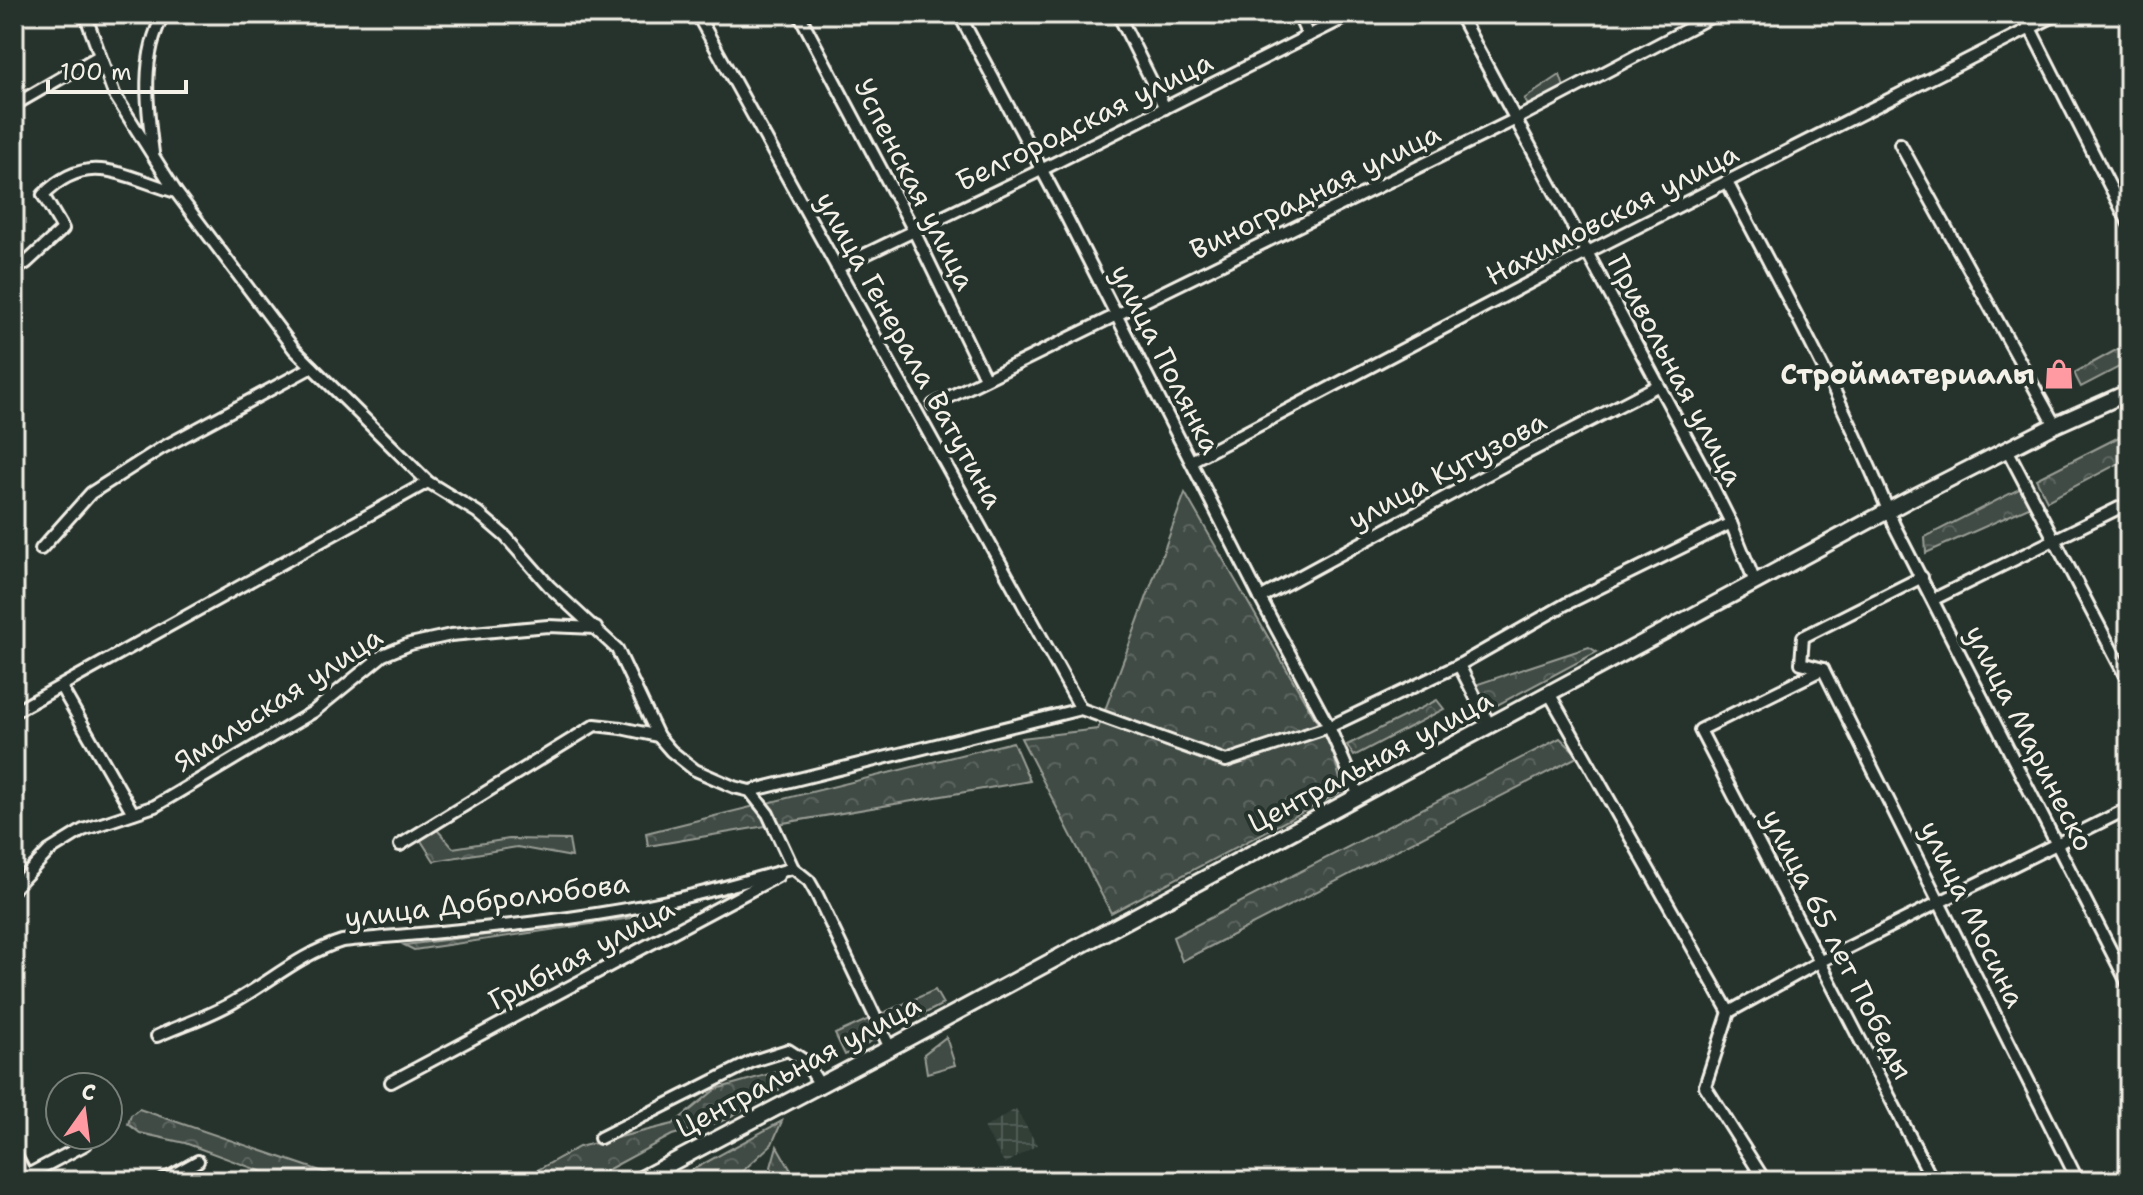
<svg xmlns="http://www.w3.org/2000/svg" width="2143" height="1195" viewBox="0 0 2143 1195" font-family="'Shantell Sans',sans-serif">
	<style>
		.industrial { fill: url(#industrial-grid) }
		.green { fill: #414b45; stroke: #9a9e96; stroke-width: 2 }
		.forest { fill: url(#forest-crowns); stroke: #9a9e96; stroke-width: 2 }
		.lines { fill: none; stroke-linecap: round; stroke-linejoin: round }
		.minor-casing { stroke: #f4f1e8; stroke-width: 16 }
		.secondary-casing { stroke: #f4f1e8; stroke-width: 20 }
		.minor { stroke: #26332d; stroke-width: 10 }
		.secondary { stroke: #26332d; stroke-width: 14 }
		.labels { text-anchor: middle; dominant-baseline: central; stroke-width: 8; stroke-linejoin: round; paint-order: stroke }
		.street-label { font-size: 28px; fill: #f4f1e8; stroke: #26332d }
		.poi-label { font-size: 28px; font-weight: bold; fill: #f4f1e8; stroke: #26332d; text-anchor: end }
	</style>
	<defs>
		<pattern id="industrial-grid" width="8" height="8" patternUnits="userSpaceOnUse" patternTransform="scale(2)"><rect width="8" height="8" fill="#333f39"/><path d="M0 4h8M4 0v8" fill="none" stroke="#515b56"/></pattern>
		<pattern id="forest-crowns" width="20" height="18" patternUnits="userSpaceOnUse" patternTransform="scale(2)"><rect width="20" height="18" fill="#414b45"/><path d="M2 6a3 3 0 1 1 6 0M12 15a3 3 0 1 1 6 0" fill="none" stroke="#5d6560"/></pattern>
	</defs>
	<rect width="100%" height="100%" fill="#26332d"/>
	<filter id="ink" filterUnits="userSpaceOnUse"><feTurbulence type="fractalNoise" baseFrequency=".0125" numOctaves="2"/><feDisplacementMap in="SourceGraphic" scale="16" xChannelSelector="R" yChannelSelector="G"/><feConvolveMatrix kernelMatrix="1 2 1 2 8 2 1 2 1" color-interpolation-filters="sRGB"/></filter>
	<g filter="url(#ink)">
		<path class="industrial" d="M1016,1109L1037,1145L1005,1164L984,1128Z"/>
		<g class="green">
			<path d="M935,990L943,1004L845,1055L835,1034Z"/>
			<path d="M946,1037L955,1065L927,1073L924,1054Z"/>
		</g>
		<g class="forest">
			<path d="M1560,75L1564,87L1528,105L1524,99Z"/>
			<path d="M2129,343V362L2081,387L2074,373Z"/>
			<path d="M2129,432V458L2047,501L2036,479Z"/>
			<path d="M2021,488L2031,506L1926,553L1925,537Z"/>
			<path d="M1185,493L1332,748L1343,791L1111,913L1021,738L1098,729Z"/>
			<path d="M1589,647L1597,652L1488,710L1475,685Z"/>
			<path d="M1437,700L1444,709L1354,756L1347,745Z"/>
			<path d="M1560,738L1579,756L1182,961L1173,937Z"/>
			<path d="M1013,742L1030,781L648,846L646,833Z"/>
			<path d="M433,825L453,848L509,839L569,840L572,857L517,847L434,861L420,839Z"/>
			<path d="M666,913L414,950L404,945Z"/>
			<path d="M780,1071L779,1090L722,1121L672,1135L587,1181H518L579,1147L673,1124L716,1089Z"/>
			<path d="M139,1109L350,1181H287L185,1143L140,1133L128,1124L131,1115Z"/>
			<path d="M782,1121L772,1144L732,1181H672Z"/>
			<path d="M777,1146L797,1181H778L771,1167Z"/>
		</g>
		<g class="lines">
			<g class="minor-casing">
				<g id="minor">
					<path d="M85,14L114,94L176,192L294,349L428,482L477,512L506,537L549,586L617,649L658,736L671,751L695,770L734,787L750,791L768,814L793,868L809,881L817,895L890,1048"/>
					<path d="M697,14L1081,709"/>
					<path d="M799,14L914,231L985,378"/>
					<path d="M959,14L1061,206L1260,598L1329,727L1359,796"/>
					<path d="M1118,14L1165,108"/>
					<path d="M1298,14L1308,36"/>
					<path d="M1459,14L1709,479L1731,523L1755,582"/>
					<path d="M2023,14L2129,224"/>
					<path d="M14,105L99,56"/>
					<path d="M1900,144L2055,425"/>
					<path d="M153,153C147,108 140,55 164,14"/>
					<path d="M1727,182C1786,295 1847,407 1894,525L2129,986"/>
					<path d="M837,268L1041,170L1352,14"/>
					<path d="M14,270L26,263L63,229L43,195C89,149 124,177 176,192"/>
					<path d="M933,405L1514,120L1716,14"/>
					<path d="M2007,449L2129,683"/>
					<path d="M1191,461L1586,253L2058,14"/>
					<path d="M41,549L91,493L160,449L312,367"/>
					<path d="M1922,577L1803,637L1801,663L1823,669L1700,730L1933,1181"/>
					<path d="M1260,598L1510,462L1657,386"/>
					<path d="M1934,599L2129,503"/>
					<path d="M1459,665L1490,726"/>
					<path d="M1823,669L2078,1181"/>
					<path d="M61,687L133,813"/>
					<path d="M1549,693L1729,1012L1821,961L2129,808"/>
					<path d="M14,712L428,482"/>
					<path d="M750,791L1081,709L1226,761L1329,727L1459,665L1566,604L1731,523"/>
					<path d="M400,845L595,725L621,728L658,736"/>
					<path d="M14,888L49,851L83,830L155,806L313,712L383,655L410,644L451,635L548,626L596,628"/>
					<path d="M1729,1012L1705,1086L1765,1181"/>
					<path d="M157,1036C182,1025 209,1016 232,1003C270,982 300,954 342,941C435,932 529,926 621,910C680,900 737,884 793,868"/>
					<path d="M391,1082L778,876"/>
					<path d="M600,1138L753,1061L788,1050L805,1061L820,1085"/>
					<path d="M14,1152L28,1179"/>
					<path d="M26,1176L86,1144"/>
					<path d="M162,1181L198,1161"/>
				</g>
			</g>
			<g class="secondary-casing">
				<path id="secondary" d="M637,1181L890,1048L1908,500L2055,425L2129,392"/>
			</g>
			<use href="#minor" class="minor"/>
			<use href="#secondary" class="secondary"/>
		</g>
	</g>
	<defs>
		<g id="shop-bare" transform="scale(2.4)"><path d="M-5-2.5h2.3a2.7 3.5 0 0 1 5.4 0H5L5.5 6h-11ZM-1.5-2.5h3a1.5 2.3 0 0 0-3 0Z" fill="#ff9aa2" stroke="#26332d" stroke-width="2.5" paint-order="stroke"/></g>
	</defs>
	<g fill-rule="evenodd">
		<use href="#shop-bare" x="2059" y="374"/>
	</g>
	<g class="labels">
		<g class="street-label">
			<text transform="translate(1084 121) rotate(-26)">Белгородская улица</text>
			<text transform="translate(915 184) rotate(63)">Успенская улица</text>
			<text transform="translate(1315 191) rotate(-26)">Виноградная улица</text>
			<text transform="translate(1612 214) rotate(-27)">Нахимовская улица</text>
			<text transform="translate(910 350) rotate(61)">улица Генерала Ватутина</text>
			<text transform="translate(1166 359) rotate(63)">улица Полянка</text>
			<text transform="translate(1676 370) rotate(62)">Привольная улица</text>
			<text transform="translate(1447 470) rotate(-28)">улица Кутузова</text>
			<text transform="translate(278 699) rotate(-33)">Ямальская улица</text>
			<text transform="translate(2030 738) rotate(63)">улица Маринеско</text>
			<text transform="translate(1370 761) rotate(-28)">Центральная улица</text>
			<text transform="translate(487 900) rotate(-7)">улица Добролюбова</text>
			<text transform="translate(1973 914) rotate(64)">улица Мосина</text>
			<text transform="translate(1838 944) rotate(63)">улица 65 лет Победы</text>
			<text transform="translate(581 954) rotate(-28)">Грибная улица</text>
			<text transform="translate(798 1066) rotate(-28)">Центральная улица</text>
		</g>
		<g class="poi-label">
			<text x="2035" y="374">Стройматериалы</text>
		</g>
	</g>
	<rect width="2143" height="1195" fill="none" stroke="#26332d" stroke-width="48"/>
	<rect x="24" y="24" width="2095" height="1147" fill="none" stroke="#f4f1e8" stroke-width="3" filter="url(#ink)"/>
	<g transform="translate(84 1111) rotate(14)"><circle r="38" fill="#26332d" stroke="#787f78" stroke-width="2"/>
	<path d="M0-6L14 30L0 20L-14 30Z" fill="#ff9aa2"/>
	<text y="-12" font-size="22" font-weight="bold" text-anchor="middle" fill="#f4f1e8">С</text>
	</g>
	<path d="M48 80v12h138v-12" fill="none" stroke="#f4f1e8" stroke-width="4"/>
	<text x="60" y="80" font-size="24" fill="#f4f1e8" stroke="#26332d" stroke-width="6" paint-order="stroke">100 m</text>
</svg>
